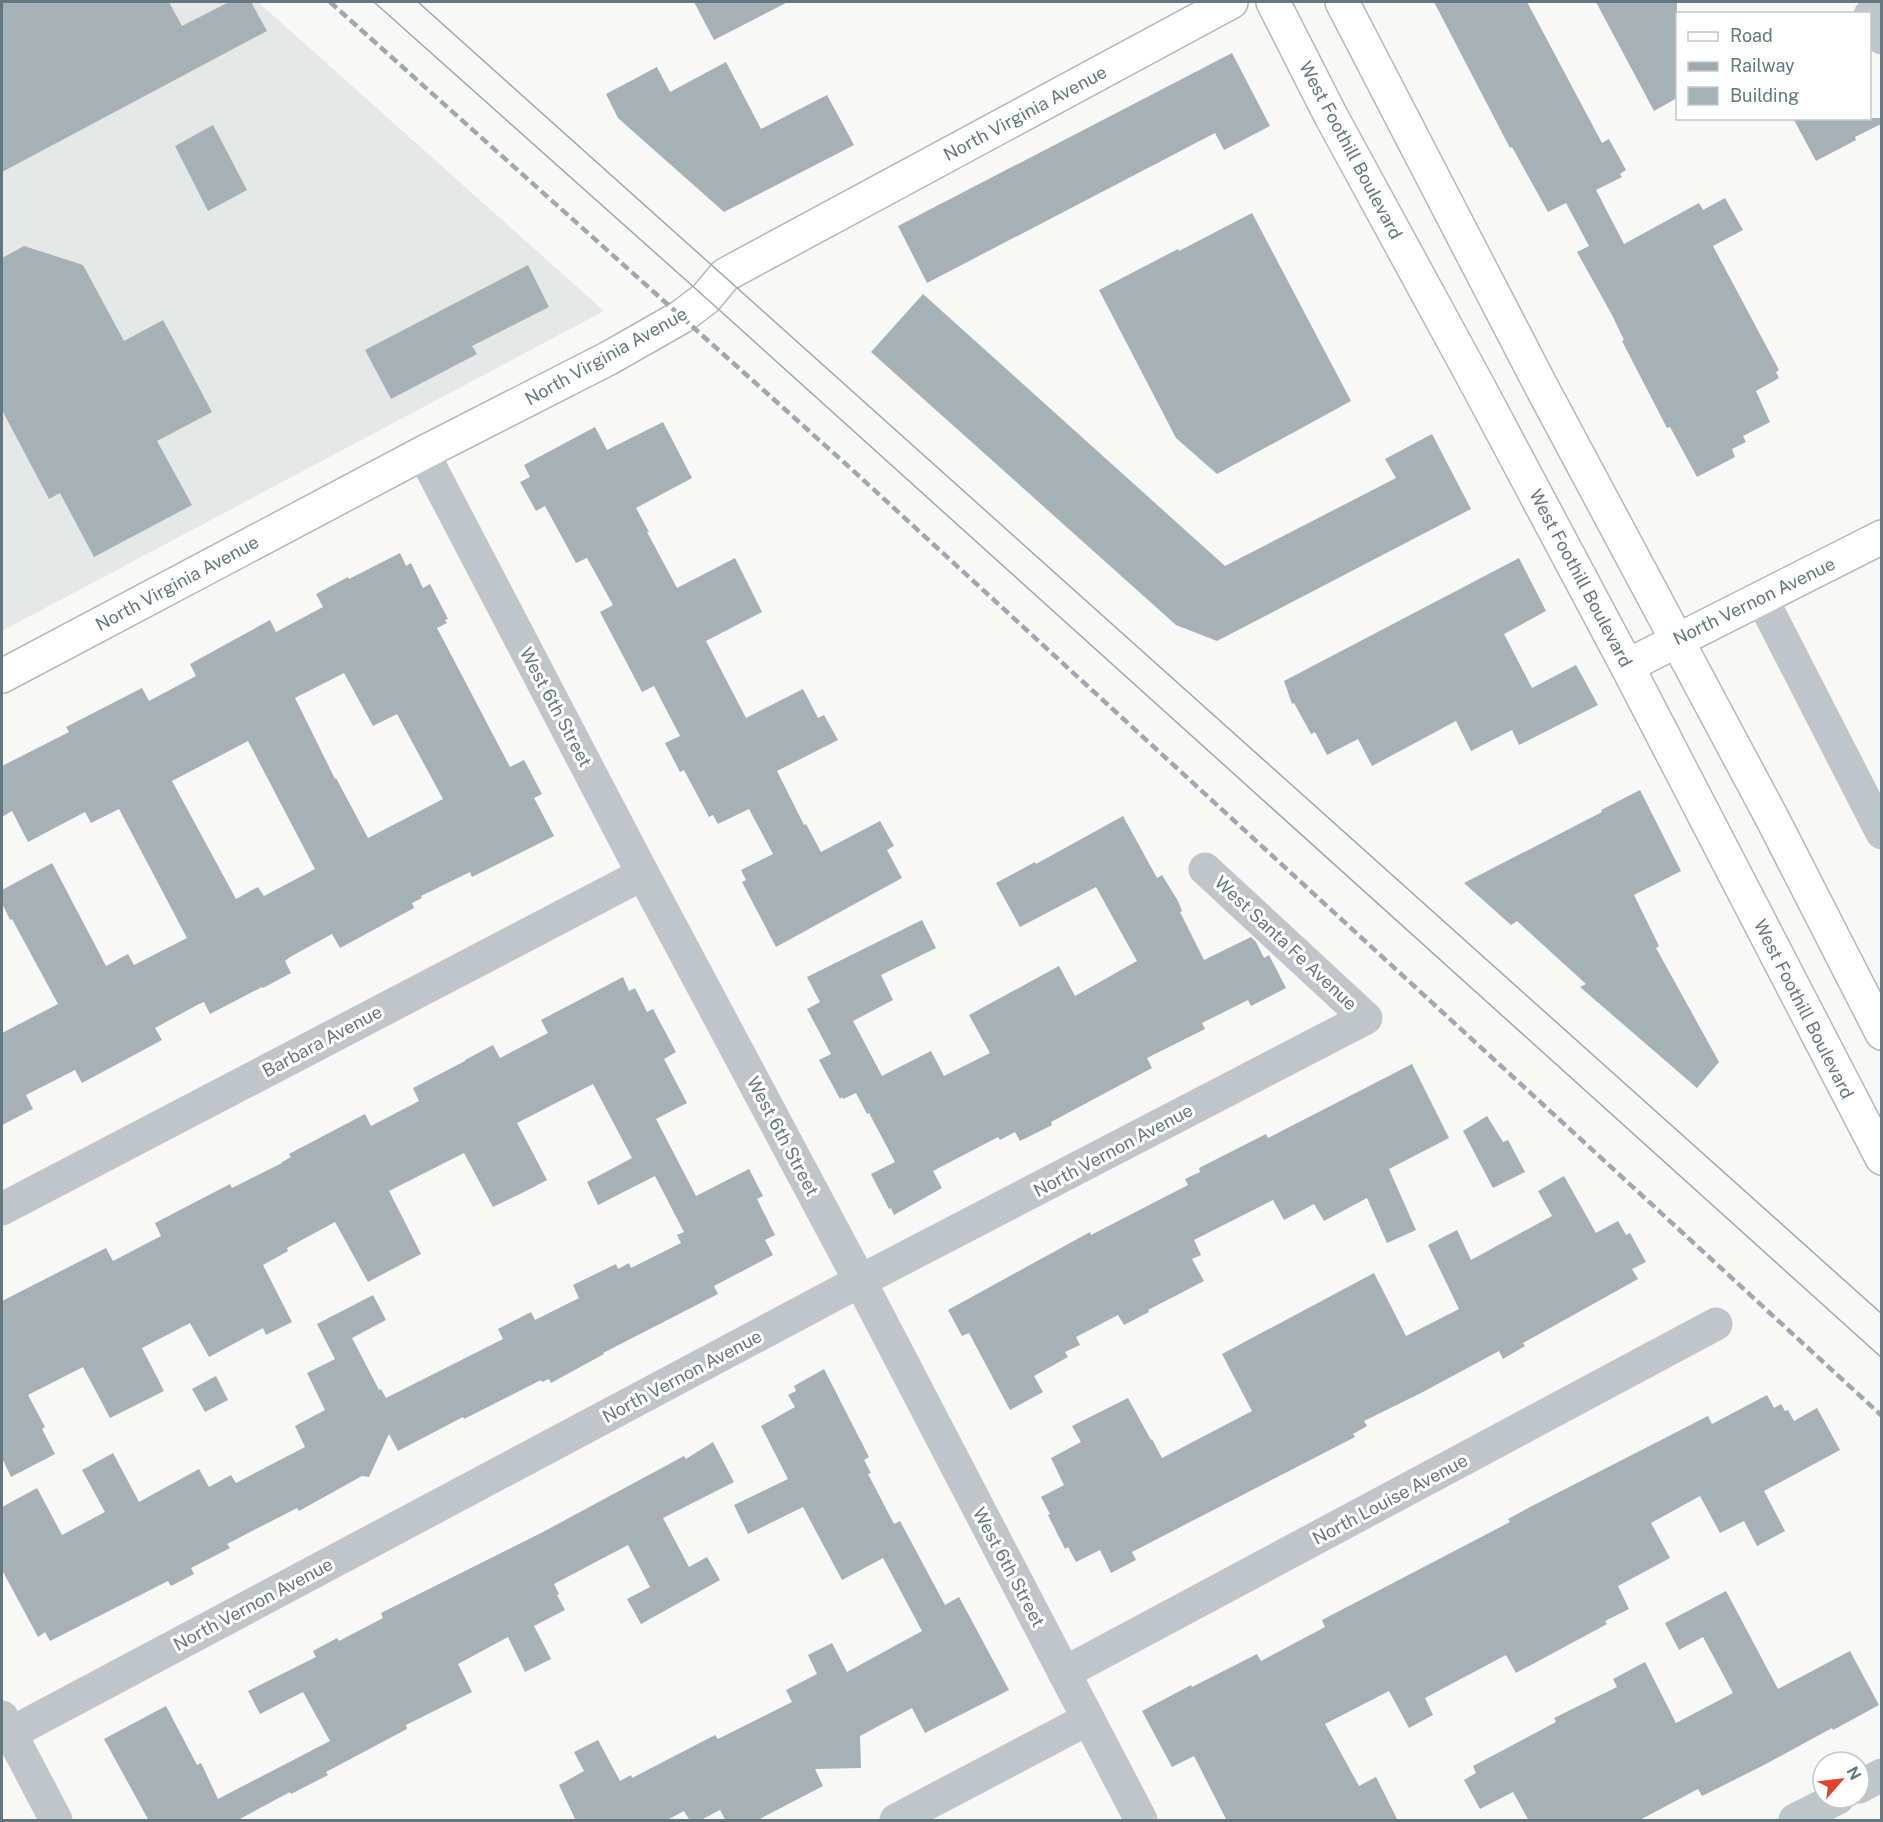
<svg xmlns="http://www.w3.org/2000/svg" width="1883" height="1822" viewBox="0 0 1883 1822" font-family="'Public Sans',sans-serif">
	<style>
		.built { fill: #e6e8e7 }
		.building { fill: #a6b1b5; fill-rule: evenodd }
		.lines { fill: none; stroke-linecap: round; stroke-linejoin: round }
		.secondary-casing { stroke: #b2b9bc; stroke-width: 36 }
		.primary-casing { stroke: #b3b9bc; stroke-width: 36 }
		.street { stroke: #bfc5c8; stroke-width: 33 }
		.secondary { stroke: #fff; stroke-width: 33 }
		.primary { stroke: #fff; stroke-width: 33 }
		.tram { stroke: #9fa8ac; stroke-width: 1.5 }
		.rail { stroke: #9fa8ac; stroke-width: 4.5; stroke-dasharray: 9 4.5; stroke-linecap: butt }
		.labels { text-anchor: middle; dominant-baseline: central; stroke-width: 6; stroke-linejoin: round; paint-order: stroke }
		.street-label { font-size: 18px; fill: #647780; stroke: #fff }
	</style>
	<rect width="100%" height="100%" fill="#f8f8f6"/>
	<path class="built" d="M2,2H258L604,311L2,631Z"/>
	<g class="building">
		<path d="M2,2H169L182,26L229,2H251L267,31L2,172Z"/>
		<path d="M694,2H788L714,40Z"/>
		<path d="M1434,2H1527L1602,143L1609,139L1626,170L1620,174L1622,177L1596,190L1624,244L1699,203L1703,210L1725,198L1743,230L1713,246L1779,370L1776,372L1779,378L1756,391L1770,422L1743,436L1746,442L1732,449L1735,457L1697,477L1670,427L1667,428L1622,341L1624,340L1612,315L1577,252L1589,246L1566,203L1548,212L1512,147L1510,148Z"/>
		<path d="M1596,2H1677V98L1654,111Z"/>
		<path d="M1232,53L1270,126L1224,150L1215,133L927,283L898,226Z"/>
		<path d="M726,62L761,129L827,95L854,145L724,212L618,118L606,94L657,67L670,92Z"/>
		<path d="M1793,118H1881V124L1855,137L1856,140L1816,161Z"/>
		<path d="M213,125L247,190L208,211L175,146Z"/>
		<path d="M1252,213L1351,401L1217,474L1176,438L1099,290L1178,249L1179,251Z"/>
		<path d="M24,246L83,265L124,341L163,320L212,412L157,441L192,505L94,557L60,493L49,499L2,410V258Z"/>
		<path d="M528,265L549,307L472,346L477,354L391,399L365,350Z"/>
		<path d="M923,294L1225,566L1396,478L1385,459L1432,434L1471,509L1217,641L1176,625L871,352Z"/>
		<path d="M663,422L692,478L636,508L649,532H647L677,588L735,558L762,612L706,641L746,718L803,689L818,718L824,715L838,740L777,771L804,825L806,824L821,852L880,821L894,846L887,850L902,878L776,947L742,882L746,880L741,870L773,854L749,809L718,824L713,815L709,817L684,770L680,772L665,743L680,736L654,686L642,692L600,612L613,605L587,558L576,563L545,506L536,511L520,482L530,477L524,465L595,427L607,450Z"/>
		<path d="M400,553L406,566L411,563L423,588L430,584L448,619L445,620L447,623L437,628L510,767L524,760L542,794L534,798L554,836L472,877L470,872L421,896L422,898L412,903L414,908L340,948L332,934L290,957L285,961L291,973L263,988L262,987L210,1014L204,1002L199,1004L155,1028L162,1040L82,1083L75,1070L26,1095L33,1109L2,1125V1033L58,1004L12,919L10,920L2,903V890L52,863L106,966L128,954L134,965L187,938L119,809L91,823L85,812L28,842L12,811L2,817V766L69,732L66,727L142,688L149,701L196,676L190,664L270,620L276,632L323,607L316,594L348,577L349,579ZM344,673L373,726L397,714L443,799L368,838L336,778L335,779L295,698ZM248,741L315,869L264,896L258,887L236,899L172,781Z"/>
		<path d="M1519,558L1546,611L1504,634L1532,688L1576,665L1598,705L1519,745L1512,730L1471,751L1456,721L1372,766L1358,739L1327,755L1315,732L1311,734L1294,703L1292,704L1284,681Z"/>
		<path d="M1640,790L1681,871L1634,895L1659,946L1656,948L1719,1062L1697,1088L1580,987L1586,984L1517,921L1511,925L1464,883L1602,812L1601,810Z"/>
		<path d="M1123,816L1157,878L1162,875L1178,901L1182,911L1180,912L1204,960L1251,937L1256,942L1264,958L1269,955L1286,988L1251,1006L1248,1000L1202,1023L1205,1029L1147,1058L1152,1068L1051,1122L1052,1125L1020,1141L1015,1132L1000,1140L998,1137L933,1171L942,1188L894,1215L891,1208L889,1209L871,1174L895,1162L869,1113L867,1114L856,1093L843,1099L842,1097L840,1099L819,1060L831,1054L807,1009L820,1002L807,977L922,920L936,948L881,975L893,1000L853,1021L882,1076L931,1051L944,1076L990,1053L969,1015L1059,966L1075,996L1137,961L1096,887L1020,927L996,883L1035,862L1036,864Z"/>
		<path d="M623,977L629,991L635,988L647,1012L653,1009L676,1052L664,1059L687,1103L656,1119L696,1196L749,1169L763,1196L757,1199L775,1235L765,1240L773,1255L714,1286L718,1294L603,1353L604,1354L551,1383L549,1379L542,1382L541,1380L464,1419L463,1417L398,1451L389,1434L369,1477L362,1476L299,1511L297,1508L227,1544L230,1548L191,1568L194,1574L171,1586L168,1581L50,1641L45,1632L38,1637L2,1570V1507L37,1488L62,1535L105,1512L82,1470L113,1453L139,1502L199,1469L209,1487L231,1475L236,1483L305,1447L295,1426L325,1410L307,1373L335,1359L317,1324L373,1295L386,1320L352,1338L379,1390L381,1389L386,1398L503,1339L498,1329L531,1312L535,1320L579,1298L573,1285L616,1264L618,1269L629,1263L631,1268L681,1243L677,1235L684,1232L655,1176L598,1205L587,1182L632,1158L593,1084L517,1123L547,1180L522,1193L493,1207L464,1153L389,1191L421,1254L368,1282L335,1222L287,1248L288,1251L263,1265L292,1322L266,1335L263,1328L209,1357L190,1323L142,1348L164,1391L110,1418L83,1367L28,1395L45,1427L42,1429L55,1454L11,1477L2,1458V1301L106,1248L113,1261L161,1236L155,1223L230,1184L232,1188L282,1163V1162L291,1157L289,1154L365,1114L371,1126L419,1101L413,1088L465,1061V1060L493,1045L500,1058L548,1033L541,1020Z"/>
		<path d="M1412,1064L1449,1138L1389,1169L1416,1230L1387,1243L1367,1198L1324,1221L1314,1204L1284,1220L1273,1200L1194,1240L1201,1255L1192,1259L1204,1281L1148,1310L1149,1312L1124,1325L1118,1315L1076,1337L1080,1345L1065,1352L1068,1357L1034,1376L1043,1392L1010,1410L969,1333L962,1336L948,1310L1090,1232L1091,1235L1188,1185L1185,1179L1200,1172L1199,1168L1266,1134L1268,1138Z"/>
		<path d="M1487,1116L1503,1142L1508,1140L1525,1172L1493,1188L1463,1131Z"/>
		<path d="M1564,1176L1596,1233L1618,1221L1626,1235L1630,1233L1646,1262L1632,1269L1638,1279L1523,1343L1525,1346L1503,1359L1499,1351L1421,1393L1364,1421L1367,1426L1353,1434L1355,1437L1132,1552L1136,1560L1111,1573L1100,1550L1076,1562L1068,1547L1065,1549L1048,1515L1050,1514L1041,1497L1064,1485L1051,1458L1081,1442L1072,1426L1128,1398L1151,1440L1152,1439L1162,1458L1252,1411L1222,1354L1374,1273L1406,1336L1459,1309L1428,1245L1457,1230L1471,1260L1552,1216L1538,1191Z"/>
		<path d="M824,1369L869,1457L864,1460L871,1473L868,1474L894,1524L900,1521L945,1605L959,1597L1009,1690L925,1733L912,1708L860,1736L861,1768L815,1769L823,1786L756,1821H726L720,1810L699,1821H690L684,1811L665,1821H576L559,1785L584,1771L574,1752L598,1740L620,1781L631,1775L632,1778L715,1735L718,1739L792,1702L786,1690L817,1674L808,1655L832,1643L847,1672L922,1631L883,1558L842,1580L803,1507L748,1534L734,1505L788,1479L761,1426L795,1407L788,1395L796,1391L794,1386Z"/>
		<path d="M216,1376L228,1400L205,1412L192,1389Z"/>
		<path d="M1767,1395L1774,1408L1781,1404L1785,1411L1788,1410L1794,1421L1817,1408L1840,1450L1764,1491L1785,1531L1757,1546L1744,1521L1720,1533L1700,1496L1651,1523L1670,1558L1618,1586L1629,1609L1605,1621L1607,1624L1516,1673L1506,1655L1425,1698L1433,1715L1409,1728L1389,1691L1325,1724L1359,1786L1376,1777L1398,1821H1227L1194,1756L1172,1767L1142,1711L1191,1685L1192,1687L1257,1654L1261,1661L1325,1627L1322,1620L1510,1522L1508,1519L1532,1506L1708,1416L1712,1424Z"/>
		<path d="M713,1442L734,1482L663,1518L689,1567L707,1557L720,1580L641,1624L627,1599L650,1587L628,1545L554,1584L559,1594L557,1595L565,1610L534,1626L551,1659L525,1672L508,1637L458,1664L472,1692L406,1725L407,1729L326,1772L328,1775L291,1794L290,1792L236,1821H149L104,1739L166,1706L197,1765L201,1763L218,1799L330,1741L303,1692L260,1714L248,1691L316,1657L313,1651L337,1638L339,1641L383,1618L381,1613L541,1533L684,1456L686,1459Z"/>
		<path d="M1726,1591L1778,1689L1850,1651L1879,1705L1833,1730L1832,1728L1764,1765L1702,1796L1698,1789L1638,1821H1529L1513,1792L1480,1809L1464,1780L1476,1773L1473,1766L1556,1722L1554,1718L1617,1687L1613,1679L1645,1662L1676,1723L1733,1693L1703,1637L1679,1650L1665,1623Z"/>
	</g>
	<g class="lines">
		<g class="secondary-casing">
			<g id="secondary">
				<path d="M1627,666L1882,537"/>
				<path d="M2,676L423,453L609,358L681,317L706,298L725,275L1231,2"/>
			</g>
		</g>
		<g class="primary-casing">
			<g id="primary">
				<path d="M1273,2L1331,116L1477,384L1627,666L1882,1158"/>
				<path d="M1342,2L1540,384L1772,818L1882,1033"/>
			</g>
		</g>
		<g class="street">
			<path d="M1870,15L1882,38"/>
			<path d="M423,453L643,874L860,1281L1141,1820"/>
			<path d="M1762,599L1882,833"/>
			<path d="M2,1209L643,874"/>
			<path d="M1064,1673L1716,1324"/>
			<path d="M2,1717L56,1820"/>
			<path d="M2,1738L860,1281L1366,1018L1205,869"/>
			<path d="M1859,1787L1882,1775"/>
			<path d="M896,1820L1088,1719"/>
			<path d="M1795,1820L1838,1798"/>
		</g>
		<use href="#secondary" class="secondary"/>
		<use href="#primary" class="primary"/>
		<g class="tram">
			<path d="M374,2L706,298L1882,1358"/>
			<path d="M418,2L1882,1314"/>
		</g>
		<path class="rail" d="M330,2L847,465L1882,1416"/>
	</g>
	<g class="labels">
		<g class="street-label">
			<text transform="translate(1025 113) rotate(-28)">North Virginia Avenue</text>
			<text transform="translate(1351 150) rotate(62)">West Foothill Boulevard</text>
			<text transform="translate(606 356) rotate(-29)">North Virginia Avenue</text>
			<text transform="translate(1581 578) rotate(62)">West Foothill Boulevard</text>
			<text transform="translate(177 583) rotate(-28)">North Virginia Avenue</text>
			<text transform="translate(1754 601) rotate(-26)">North Vernon Avenue</text>
			<text transform="translate(556 707) rotate(62)">West 6th Street</text>
			<text transform="translate(1286 943) rotate(43)">West Santa Fe Avenue</text>
			<text transform="translate(1804 1009) rotate(63)">West Foothill Boulevard</text>
			<text transform="translate(322 1041) rotate(-28)">Barbara Avenue</text>
			<text transform="translate(783 1136) rotate(62)">West 6th Street</text>
			<text transform="translate(1113 1150) rotate(-28)">North Vernon Avenue</text>
			<text transform="translate(682 1376) rotate(-28)">North Vernon Avenue</text>
			<text transform="translate(1390 1499) rotate(-28)">North Louise Avenue</text>
			<text transform="translate(1009 1567) rotate(62)">West 6th Street</text>
			<text transform="translate(253 1604) rotate(-28)">North Vernon Avenue</text>
		</g>
	</g>
	<rect width="1883" height="1822" fill="none" stroke="#647780" stroke-width="6"/>
	<rect x="1676" y="12" width="195" height="108" fill="#ffffff" stroke="#c1c9cc" stroke-width="1.5"/>
	<rect x="1688" y="32" width="30" height="9" fill="#ffffff" stroke="#c1c9cc" stroke-width="1.5"/>
	<text x="1730" y="42" font-size="18" fill="#647780">Road</text>
	<rect x="1688" y="62" width="30" height="9" fill="#9fa8ac" stroke="#c1c9cc" stroke-width="1.5"/>
	<text x="1730" y="72" font-size="18" fill="#647780">Railway</text>
	<rect x="1688" y="87" width="30" height="18" fill="#a6b1b5" stroke="#c1c9cc" stroke-width="1.5"/>
	<text x="1730" y="102" font-size="18" fill="#647780">Building</text>
	<g transform="translate(1841 1780) rotate(62)"><circle r="28" fill="#ffffff" stroke="#c1c9cc" stroke-width="1.5"/>
	<path d="M0-4.5L10 22L0 15L-10 22Z" fill="#e0432e"/>
	<text y="-9" font-size="16" font-weight="bold" text-anchor="middle" fill="#647780">N</text>
	</g>
</svg>
